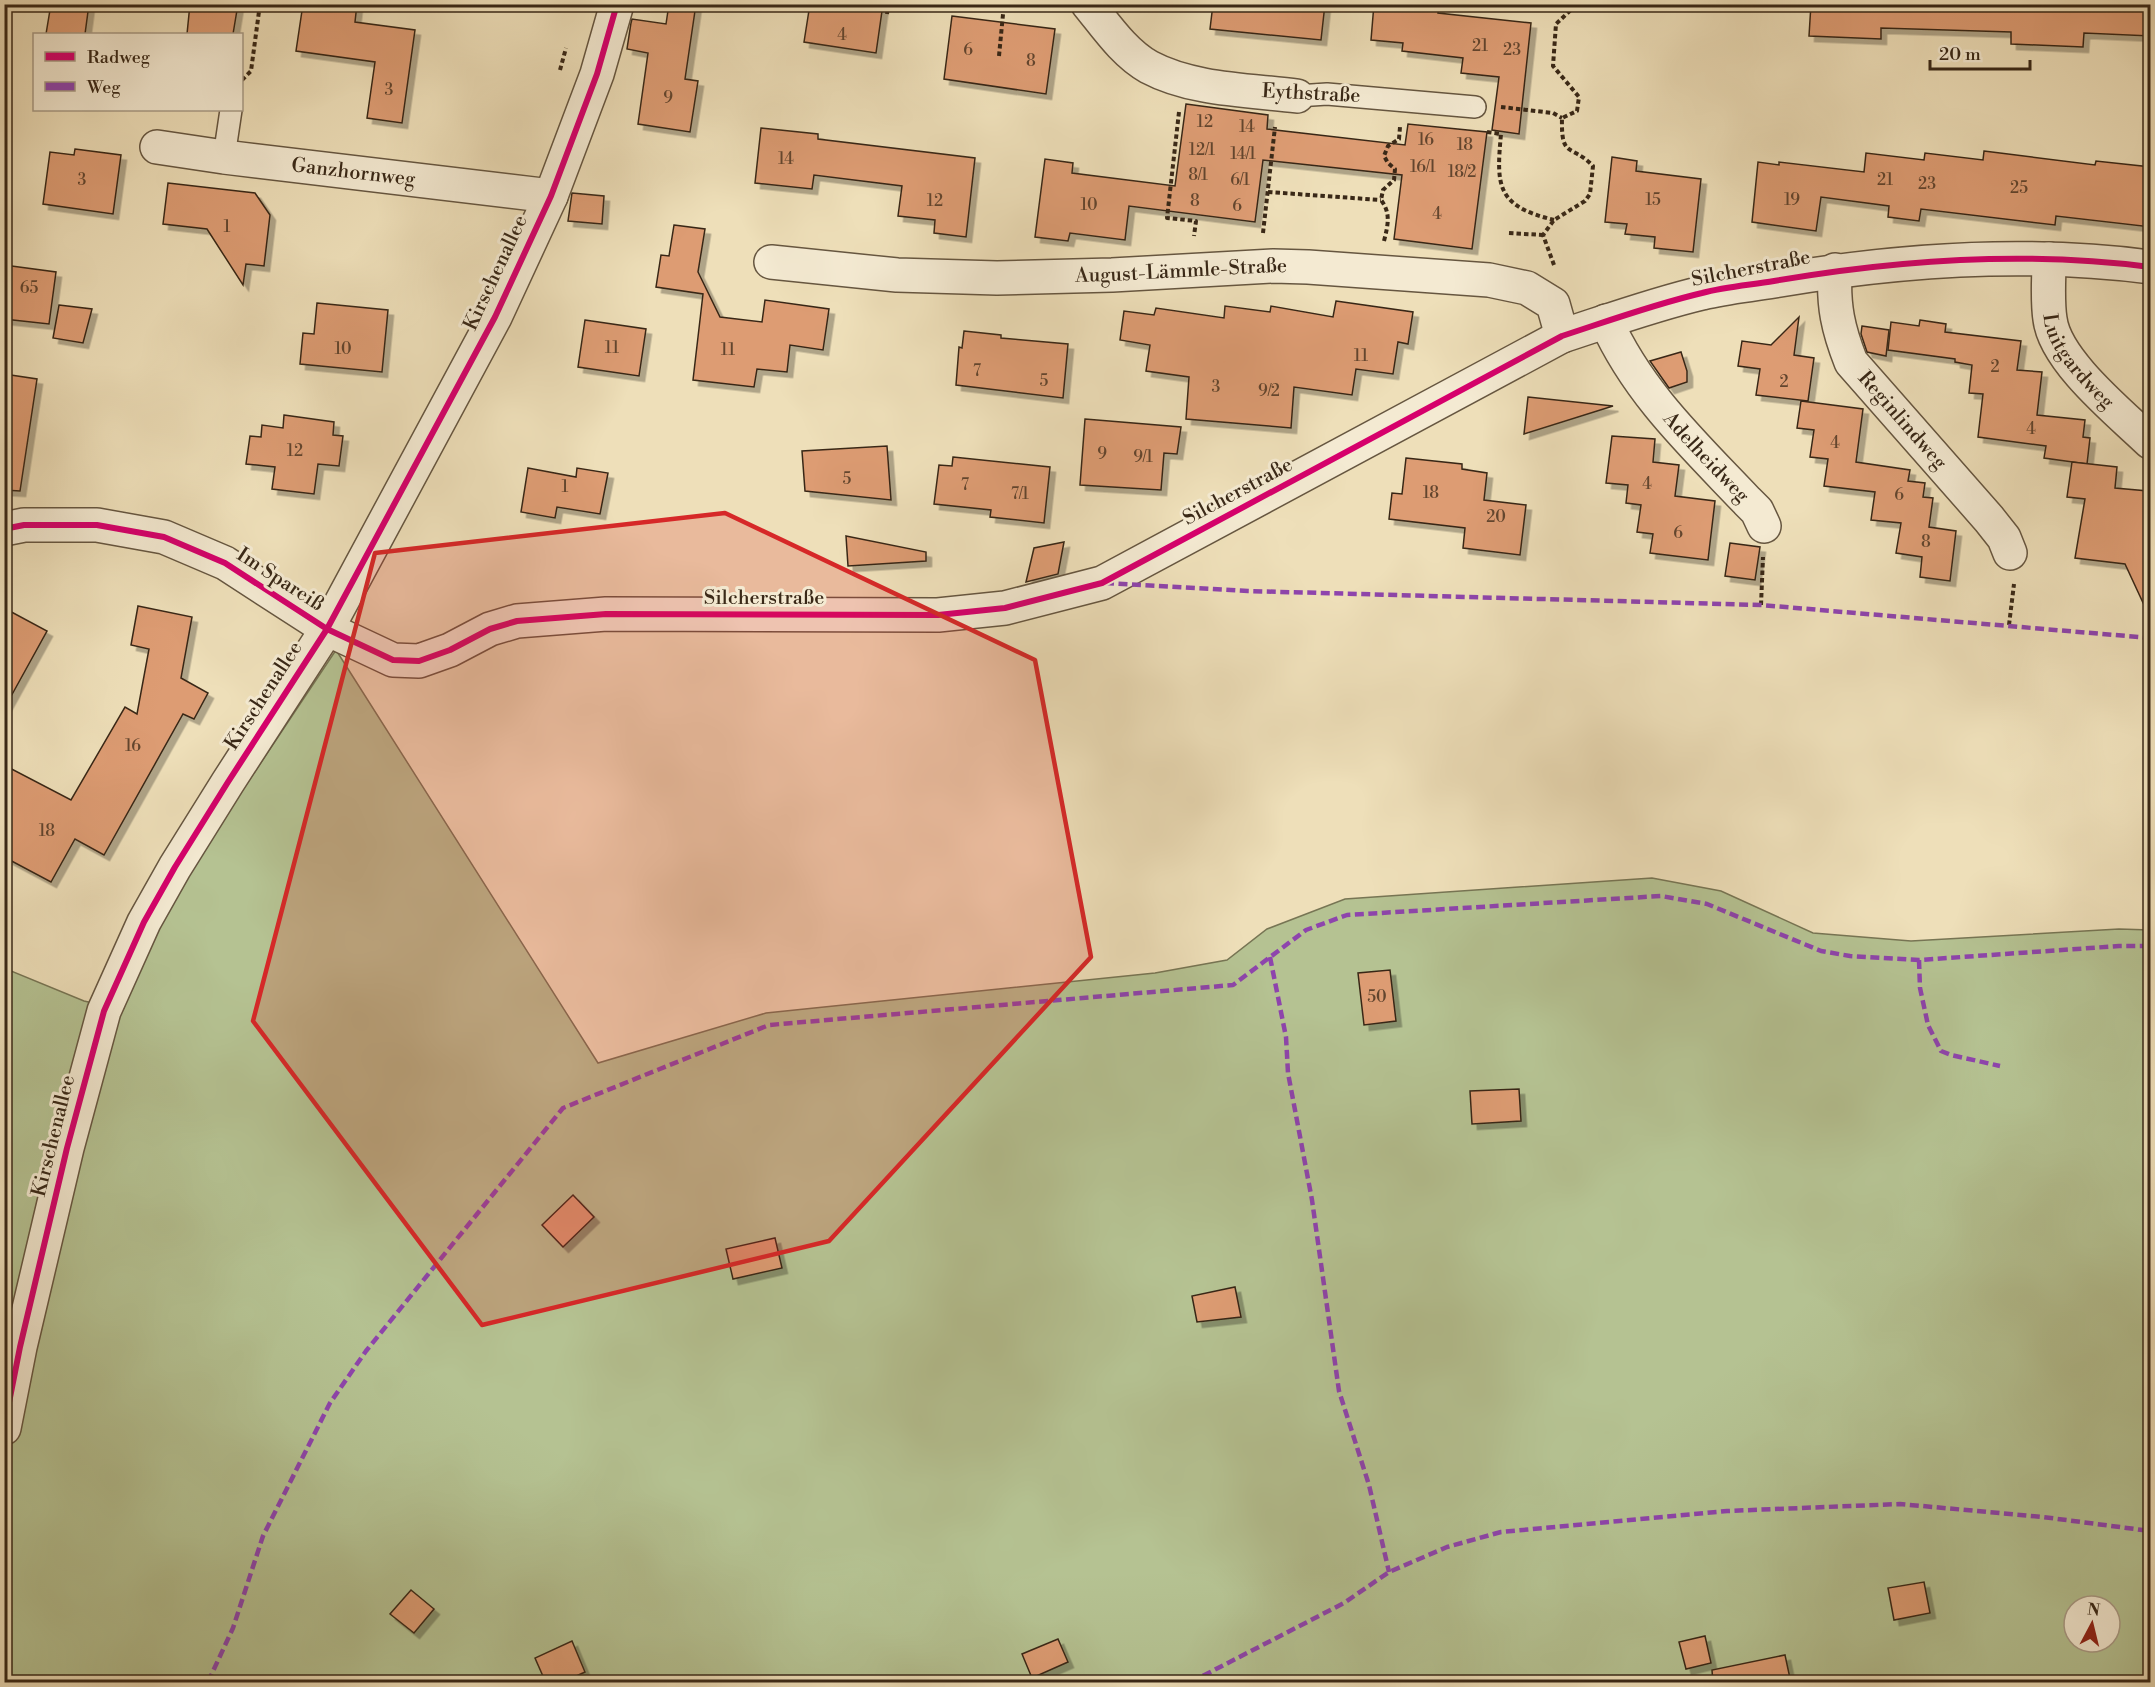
<svg xmlns="http://www.w3.org/2000/svg" width="2155" height="1687" viewBox="0 0 2155 1687" font-family="'Libre Bodoni',serif">
	<style>
		.green { fill: #b5c292; stroke: #777554; stroke-width: 1.5; fill-rule: evenodd }
		.building { fill: #dd9c73; stroke: #392817; stroke-width: 1.5; filter: url(#shadow) }
		.lines { fill: none; stroke-linecap: round; stroke-linejoin: round }
		.lane-casing { stroke: #665640; stroke-width: 24 }
		.street-casing { stroke: #665640; stroke-width: 36 }
		.path { stroke: #392817; stroke-width: 4; stroke-dasharray: 4.5 3; stroke-linecap: butt }
		.lane { stroke: #f4ead2; stroke-width: 21 }
		.street { stroke: #f4ead2; stroke-width: 33 }
		.quiet { stroke: #8e44ad; stroke-width: 4.5; stroke-dasharray: 9 4.5; stroke-linecap: butt }
		.cycleway-casing { stroke: #f4ead2; stroke-width: 10 }
		.cycleway { stroke: #d6006c; stroke-width: 6 }
		.marked { fill: #d62828; fill-opacity: 0.2; stroke: #d62828; stroke-width: 4.5; stroke-linejoin: round }
		.labels { text-anchor: middle; dominant-baseline: central; stroke-width: 6; stroke-linejoin: round; paint-order: stroke }
		.number-label { font-size: 16px; fill: #62452e }
		.street-label { font-size: 20px; fill: #392817; stroke: #f4ead2 }
	</style>
	<defs>
		<filter id="shadow"><feDropShadow dx="5.5" dy="5.5" stdDeviation="0" flood-color="#0004"/></filter>
	</defs>
	<rect width="100%" height="100%" fill="#eedfb9"/>
	<filter id="stains"><feTurbulence type="fractalNoise" baseFrequency=".00333" numOctaves="4"/><feColorMatrix values="0 0 0 0 .2 0 0 0 0 .09 0 0 0 0 .02 0 0 0 .5 -.17"/></filter>
	<radialGradient id="worn" r=".72"><stop offset=".6" stop-color="#630" stop-opacity="0"/><stop offset="1" stop-color="#630" stop-opacity=".3"/></radialGradient>
	<path class="green" d="M336,650L598,1063L766,1013L1155,973L1227,960L1267,929L1345,899L1652,878L1721,891L1813,933L1911,941L2119,929L2150,930V1682H5L4,968L84,1001L123,1010L142,963L188,872ZM2074,1606H2110V1642H2074Z"/>
	<g class="building">
		<path d="M51,4H89L85,34H46Z"/>
		<path d="M190,4H238L233,34H187Z"/>
		<path d="M303,4H357L355,22L415,30L402,123L367,118L375,62L296,51Z"/>
		<path d="M669,4H696L685,79L698,81L690,132L638,124L648,53L627,49L631,23L632,19L666,24Z"/>
		<path d="M810,4H883L876,53L804,42Z"/>
		<path d="M1213,4H1325L1321,40L1210,29Z"/>
		<path d="M1374,4H1439L1438,13L1531,23L1519,134L1492,130L1499,77L1461,73L1463,58L1402,51L1403,43L1371,40Z"/>
		<path d="M1811,4H2151V36L2084,33L2083,47L2011,44V32L1881,28V39L1809,36Z"/>
		<path d="M952,16L1055,29L1046,94L944,79Z"/>
		<path d="M1186,104L1268,115L1267,129L1405,145L1408,124L1487,132L1472,249L1394,239L1402,175L1263,160L1255,222L1129,206L1125,240L1070,233L1068,241L1035,237L1045,159L1073,163L1072,173L1175,186Z"/>
		<path d="M761,128L818,134V139L975,158L966,237L934,233L935,220L898,216L902,186L814,175L812,189L755,183Z"/>
		<path d="M75,149L121,155L113,214L43,204L50,152L74,155Z"/>
		<path d="M1984,151L2095,165L2096,161L2151,167V227L2056,216L2055,225L1921,209L1919,221L1888,217L1889,206L1821,197L1816,231L1752,222L1758,162L1779,165V162L1864,172L1866,153L1924,160L1925,153L1983,160Z"/>
		<path d="M1612,157L1637,161L1636,171L1701,179L1693,252L1654,248L1655,237L1625,234L1627,224L1605,222Z"/>
		<path d="M168,183L255,193L270,215L264,266L246,264L243,285L207,229L163,224Z"/>
		<path d="M572,193L604,196L602,224L568,221Z"/>
		<path d="M674,225L705,229L698,272L720,317L762,322L765,300L829,309L823,350L790,345L787,372L757,369L754,387L693,380L703,294L656,287L661,255L669,256Z"/>
		<path d="M4,265L56,272L49,324L4,319Z"/>
		<path d="M1336,301L1413,312L1408,344L1398,342L1393,374L1356,369L1352,395L1294,387L1291,428L1186,419L1189,377L1146,371L1150,345L1120,340L1124,311L1154,315L1156,308L1224,318L1225,306L1270,312L1271,306L1333,317Z"/>
		<path d="M317,303L388,310L382,372L300,364L303,333L314,334Z"/>
		<path d="M59,305L92,309L83,343L53,338Z"/>
		<path d="M1799,317L1794,355L1814,358L1808,401L1756,395L1760,369L1738,366L1742,341L1771,345Z"/>
		<path d="M585,320L646,329L639,376L578,367Z"/>
		<path d="M1920,320L1946,324L1945,332L2021,341L2017,370L2042,372L2037,415L2085,420L2083,437L2090,438L2087,464L2044,458L2046,446L1978,437L1983,394L1969,393L1972,365L1955,362V359L1888,350L1891,322L1919,326Z"/>
		<path d="M1862,326L1889,330L1886,356L1867,352L1861,334Z"/>
		<path d="M964,331L1001,335V338L1068,344L1063,398L956,385L959,347L962,348Z"/>
		<path d="M1681,352L1687,371V382L1669,388L1650,361Z"/>
		<path d="M4,374L37,379L20,491L4,490Z"/>
		<path d="M1528,397L1613,406L1524,434Z"/>
		<path d="M1801,401L1863,409L1856,462L1910,470L1908,481L1925,483L1923,497L1933,498L1929,527L1956,531L1950,581L1920,577L1922,557L1896,553L1901,523L1871,520L1875,492L1824,486L1828,459L1810,457L1814,430L1797,428Z"/>
		<path d="M284,415L334,422L333,435L343,436L339,466L318,464L314,494L272,489L275,467L246,464L250,436L261,437L262,425L283,428Z"/>
		<path d="M1085,419L1181,427L1177,454L1164,453L1161,490L1080,485Z"/>
		<path d="M1612,436L1655,439L1653,462L1679,465L1675,496L1715,501L1708,560L1650,553L1653,534L1637,532L1641,505L1626,503L1628,485L1606,483Z"/>
		<path d="M887,446L891,500L805,491L802,451Z"/>
		<path d="M953,457L1050,467L1044,523L990,517L991,510L934,504L939,465L952,466Z"/>
		<path d="M1406,458L1462,464V469L1487,473L1484,500L1526,505L1520,555L1463,548L1465,528L1389,519L1392,493L1402,494Z"/>
		<path d="M2072,462L2117,467L2115,488L2148,491L2144,527H2151V620L2125,564L2075,558L2085,499L2067,497Z"/>
		<path d="M528,468L576,477L577,468L608,473L600,514L557,507L555,518L521,512Z"/>
		<path d="M846,536L926,552V561L848,566Z"/>
		<path d="M1064,542L1058,574L1026,582L1034,548Z"/>
		<path d="M1730,543L1760,547L1755,580L1725,576Z"/>
		<path d="M138,606L192,617L181,678L208,693L194,719L183,714L104,855L75,839L51,882L4,857V765L71,800L125,707L137,714L149,649L131,645Z"/>
		<path d="M4,608L47,631L4,709Z"/>
		<path d="M1390,970L1396,1021L1364,1025L1358,973Z"/>
		<path d="M1519,1089L1521,1121L1472,1124L1470,1091Z"/>
		<path d="M573,1195L594,1217L563,1247L542,1225Z"/>
		<path d="M775,1238L782,1268L733,1279L726,1249Z"/>
		<path d="M1235,1287L1241,1317L1197,1322L1192,1296Z"/>
		<path d="M1924,1582L1930,1613L1894,1620L1888,1588Z"/>
		<path d="M411,1590L434,1609L414,1633L390,1614Z"/>
		<path d="M1705,1636L1711,1663L1686,1669L1679,1642Z"/>
		<path d="M1058,1639L1068,1662L1032,1678L1022,1654Z"/>
		<path d="M572,1641L585,1672L561,1683H546L535,1658Z"/>
		<path d="M1785,1655L1791,1683H1713L1712,1670Z"/>
	</g>
	<g class="lines">
		<g class="lane-casing">
			<g id="lane">
				<path d="M1297,96L1327,94L1475,107"/>
				<path d="M224,157L231,110"/>
			</g>
		</g>
		<g class="street-casing">
			<g id="street">
				<path d="M1088,4C1106,26 1124,53 1149,67C1192,90 1249,90 1297,96"/>
				<path id="s1" d="M157,147L224,157L551,196"/>
				<path id="s2" d="M2049,259C2049,279 2047,300 2050,319C2055,361 2120,413 2150,442"/>
				<path id="s3" d="M771,262L897,275L997,278L1112,275L1273,266L1308,267L1489,280L1527,288L1553,304L1562,336"/>
				<path id="s4" d="M1835,270C1833,306 1838,329 1851,362L1989,519L2004,538L2010,553"/>
				<path id="s5" d="M1606,321C1638,393 1694,445 1747,501L1757,511L1764,526"/>
				<path d="M4,529L24,525H97L164,537L225,563L327,629L393,660L419,661L450,650L490,629L517,621L606,614L938,615L1005,608L1102,583L1562,336C1608,321 1655,304 1702,293C1725,287 1750,285 1774,281C1896,260 2027,251 2150,267"/>
				<path d="M4,1428L20,1347L67,1148L104,1011L144,922L175,867L228,782L327,629L495,317L551,196L597,74L617,4"/>
			</g>
		</g>
		<g class="path">
			<path d="M887,14L888,4"/>
			<path d="M999,56L1004,4"/>
			<path d="M560,70L566,48"/>
			<path d="M242,80L251,71L260,4"/>
			<path d="M1501,107L1553,113L1562,118"/>
			<path d="M1179,112L1167,218L1196,221L1194,236"/>
			<path d="M1487,132L1501,134C1496,187 1497,206 1554,220"/>
			<path d="M1268,192L1381,200"/>
			<path d="M1263,233L1275,127"/>
			<path d="M1509,233L1543,235"/>
			<path d="M1384,241C1388,225 1391,213 1381,200L1383,190L1394,180L1395,169L1388,163L1384,156L1388,146L1399,139L1400,127"/>
			<path d="M1554,265L1543,235L1554,220L1585,201L1590,194L1593,166C1571,143 1561,160 1562,118L1577,111L1579,97L1553,66L1556,24L1577,4"/>
			<path d="M1761,605L1763,557"/>
			<path d="M2009,625L2014,584"/>
		</g>
		<use href="#lane" class="lane"/>
		<use href="#street" class="street"/>
		<g class="quiet">
			<path d="M1105,583L1248,591L1761,605L2150,638"/>
			<path d="M1270,957L1286,1037L1288,1073L1312,1200L1339,1391L1369,1485L1389,1572"/>
			<path d="M1919,960L1920,988L1928,1025L1941,1051L1951,1055L2000,1066"/>
			<path d="M208,1682L233,1628L263,1536L330,1403L366,1351L563,1108L769,1025L1233,985L1306,930L1347,915L1661,896L1707,904L1821,951L1850,956L1919,960L2119,946H2150"/>
			<path d="M1191,1682L1344,1603L1389,1572L1447,1547L1501,1532L1727,1511L1900,1504L2043,1517L2150,1531"/>
		</g>
		<g class="cycleway-casing">
			<g id="cycleway">
				<path d="M4,529L24,525H97L164,537L225,563L327,629L393,660L419,661L450,650L490,629L517,621L606,614L938,615L1005,608L1102,583L1562,336C1608,321 1655,304 1702,293C1725,287 1750,285 1774,281C1896,260 2027,251 2150,267"/>
				<path d="M4,1428L20,1347L67,1148L104,1011L144,922L175,867L228,782L327,629L495,317L551,196L597,74L617,4"/>
			</g>
		</g>
		<use href="#cycleway" class="cycleway"/>
	</g>
	<path class="marked" d="M725,513L1035,660L1091,957L829,1241L482,1325L253,1021L375,553Z"/>
	<g class="labels">
		<g class="number-label">
			<text x="842" y="35">4</text>
			<text x="1480" y="46">21</text>
			<text x="968" y="50">6</text>
			<text x="1512" y="50">23</text>
			<text x="1031" y="61">8</text>
			<text x="389" y="90">3</text>
			<text x="668" y="98">9</text>
			<text x="1205" y="122">12</text>
			<text x="1247" y="127">14</text>
			<text x="1426" y="140">16</text>
			<text x="1465" y="145">18</text>
			<text x="1202" y="150">12/1</text>
			<text x="1243" y="154">14/1</text>
			<text x="786" y="159">14</text>
			<text x="1423" y="167">16/1</text>
			<text x="1462" y="172">18/2</text>
			<text x="1198" y="175">8/1</text>
			<text x="82" y="180">3</text>
			<text x="1240" y="180">6/1</text>
			<text x="1885" y="180">21</text>
			<text x="1927" y="184">23</text>
			<text x="2019" y="188">25</text>
			<text x="1653" y="200">15</text>
			<text x="1792" y="200">19</text>
			<text x="935" y="201">12</text>
			<text x="1195" y="201">8</text>
			<text x="1089" y="205">10</text>
			<text x="1237" y="206">6</text>
			<text x="1437" y="214">4</text>
			<text x="227" y="227">1</text>
			<text x="29" y="288">65</text>
			<text x="612" y="348">11</text>
			<text x="343" y="349">10</text>
			<text x="728" y="350">11</text>
			<text x="1361" y="356">11</text>
			<text x="1995" y="367">2</text>
			<text x="977" y="371">7</text>
			<text x="1044" y="381">5</text>
			<text x="1784" y="382">2</text>
			<text x="1216" y="387">3</text>
			<text x="1269" y="391">9/2</text>
			<text x="2031" y="429">4</text>
			<text x="1835" y="443">4</text>
			<text x="295" y="451">12</text>
			<text x="1102" y="454">9</text>
			<text x="1143" y="457">9/1</text>
			<text x="847" y="479">5</text>
			<text x="1647" y="484">4</text>
			<text x="965" y="485">7</text>
			<text x="565" y="487">1</text>
			<text x="1431" y="493">18</text>
			<text x="1020" y="494">7/1</text>
			<text x="1899" y="495">6</text>
			<text x="1496" y="517">20</text>
			<text x="1678" y="533">6</text>
			<text x="1926" y="542">8</text>
			<text x="133" y="746">16</text>
			<text x="47" y="831">18</text>
			<text x="1377" y="997">50</text>
		</g>
		<g class="street-label">
			<text transform="translate(1311 94) rotate(3)">Eythstraße</text>
			<text stroke="none"><textPath href="#s1" startOffset="198">Ganzhornweg</textPath></text>
			<text transform="translate(1751 269) rotate(-11)">Silcherstraße</text>
			<text stroke="none"><textPath href="#s3" startOffset="411">August-Lämmle-Straße</textPath></text>
			<text transform="translate(496 273) rotate(-65)">Kirschenallee</text>
			<text stroke="none"><textPath href="#s2" startOffset="111">Luitgardweg</textPath></text>
			<text stroke="none"><textPath href="#s4" startOffset="172">Reginlindweg</textPath></text>
			<text stroke="none"><textPath href="#s5" startOffset="170">Adelheidweg</textPath></text>
			<text transform="translate(1238 492) rotate(-28)">Silcherstraße</text>
			<text transform="translate(280 580) rotate(33)">Im Spareiß</text>
			<text x="764" y="598">Silcherstraße</text>
			<text transform="translate(264 696) rotate(-57)">Kirschenallee</text>
			<text transform="translate(54 1136) rotate(-76)">Kirschenallee</text>
		</g>
	</g>
	<rect width="2155" height="1687" fill="none" stroke="#eedfb9" stroke-width="24"/>
	<rect x="6" y="6" width="2143" height="1675" fill="none" stroke="#392817" stroke-width="3"/>
	<rect x="12" y="12" width="2131" height="1663" fill="none" stroke="#392817" stroke-width="1.5"/>
	<rect x="33" y="33" width="210" height="78" fill="#f4ead2" stroke="#a99c87" stroke-width="1.5"/>
	<rect x="45" y="52" width="30" height="9" fill="#d6006c" stroke="#a99c87" stroke-width="1.5"/>
	<text x="87" y="63" font-size="18" fill="#392817">Radweg</text>
	<rect x="45" y="82" width="30" height="9" fill="#8e44ad" stroke="#a99c87" stroke-width="1.5"/>
	<text x="87" y="93" font-size="18" fill="#392817">Weg</text>
	<g transform="translate(2092 1624) rotate(7)"><circle r="28" fill="#f4ead2" stroke="#a99c87" stroke-width="1.5"/>
	<path d="M0-4.5L10 22L0 15L-10 22Z" fill="#8f2418"/>
	<text y="-9" font-size="16" font-weight="bold" text-anchor="middle" fill="#392817">N</text>
	</g>
	<path d="M1930 60v9h100v-9" fill="none" stroke="#392817" stroke-width="3"/>
	<text x="1939" y="60" font-size="18" fill="#392817" stroke="#f4ead2" stroke-width="4.5" paint-order="stroke">20 m</text>
	<rect width="100%" height="100%" filter="url(#stains)"/>
	<rect width="100%" height="100%" fill="url(#worn)"/>
</svg>
